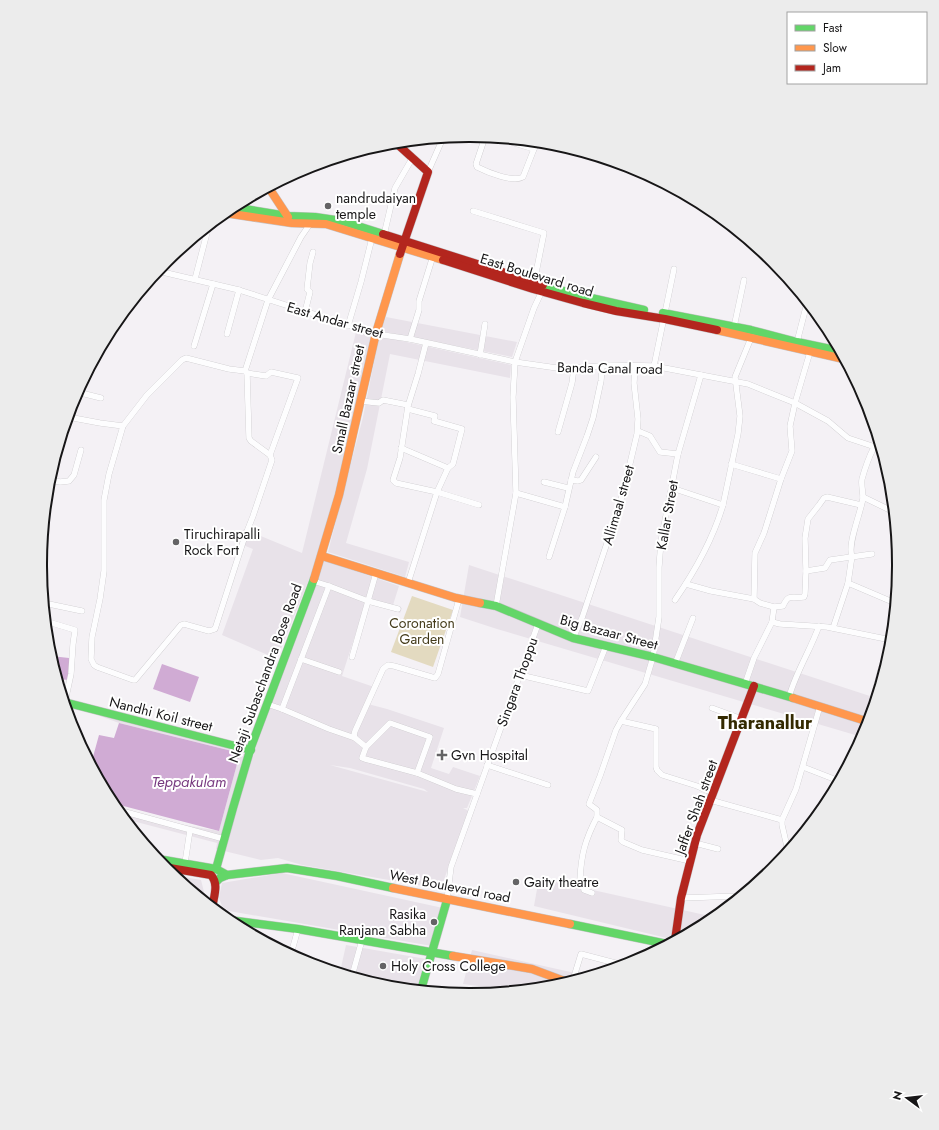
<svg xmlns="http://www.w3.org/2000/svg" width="939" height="1130" viewBox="0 0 939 1130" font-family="Jost,sans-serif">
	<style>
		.built { fill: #e8e2e9; fill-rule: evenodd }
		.green { fill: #e3dac0 }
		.water { fill: #d0abd4 }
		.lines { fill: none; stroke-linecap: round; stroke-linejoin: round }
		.street-casing { stroke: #c4c2c5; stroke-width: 6 }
		.fast-casing { stroke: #c4c2c5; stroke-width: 9 }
		.slow-casing { stroke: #c4c2c5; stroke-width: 9 }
		.jam-casing { stroke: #c4c2c5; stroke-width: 9 }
		.street { stroke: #fdfdfe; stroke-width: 5.5 }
		.fast { stroke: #63d668; stroke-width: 8 }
		.slow { stroke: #ff974d; stroke-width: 8 }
		.jam { stroke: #b3261e; stroke-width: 8 }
		.poi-dot { fill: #646365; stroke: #fff; stroke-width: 1.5 }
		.labels { text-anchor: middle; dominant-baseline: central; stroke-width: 4; stroke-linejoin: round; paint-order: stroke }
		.poi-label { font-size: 14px; fill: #171617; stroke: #fff; text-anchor: start }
		.street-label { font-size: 14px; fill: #171617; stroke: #fff }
		.park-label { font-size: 14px; fill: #443b1a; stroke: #fff }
		.water-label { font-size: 15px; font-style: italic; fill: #783a80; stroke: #fff }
		.district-label { font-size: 18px; font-weight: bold; fill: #332900; stroke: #fff }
		.rim { fill: none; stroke: #171617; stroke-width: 2 }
	</style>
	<rect width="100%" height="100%" fill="#f4f1f5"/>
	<g class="built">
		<path d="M386,317L517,342L512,357L380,331Z"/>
		<path d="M356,332L372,336L335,493L316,562L277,659L222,635L253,549L238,543L244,529L302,553Z"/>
		<path d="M379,338L393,339L511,365L510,378L390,354L367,469L346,543L409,562L405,577L328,552L363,417Z"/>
		<path d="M323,560L399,586L393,605L402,608L400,613L366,601L342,676L374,687L368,704L387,709L444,728L431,768L449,774L453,767L480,776L467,808H463L469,811L451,859L441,889L302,865L278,858L261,860L216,849L217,843L125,819L121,814L219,831L240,753L119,723L100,716L102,709L242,746L240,753L253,757L258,738L316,584ZM330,765L350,768L424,789L428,792Z"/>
		<path d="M469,565L876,698L866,730L862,737L497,629L460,617Z"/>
		<path d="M282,873L443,908L432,946L229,911L222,906L219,898L222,883Z"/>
		<path d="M173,875L201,880L204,892L200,897Z"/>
		<path d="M539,878L714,917L708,922L675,940L534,906Z"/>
		<path d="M346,945L426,959L416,989L385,986L340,972Z"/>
		<path d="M472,950L584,975L588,976L553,986L510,990L463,984Z"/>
	</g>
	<path class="green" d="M412,596L453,610L433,667L391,652Z"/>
	<g class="water">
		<path d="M51,656L69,658V680L57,679Z"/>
		<path d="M162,664L199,677L190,702L153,689Z"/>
		<path d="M119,723L240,753L219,831L112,803L91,764L99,735L114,738Z"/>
	</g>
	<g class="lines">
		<g class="street-casing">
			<g id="street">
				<path d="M485,137L476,164L477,167C487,172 513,183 523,177L534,149"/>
				<path d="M501,139L534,149L537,142"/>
				<path d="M428,172L443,138"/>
				<path d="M473,211L544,233L534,283"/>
				<path d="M384,235L395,188L413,157"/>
				<path d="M158,271L239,290L376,334L410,339L515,362L564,369L610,365L654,366L748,384L795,403L828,421L848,438L881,449"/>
				<path d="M195,279L209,225"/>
				<path d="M305,312L310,292L307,289L310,263L313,252"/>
				<path d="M348,326L361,282L372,238"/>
				<path d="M734,327L744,280"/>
				<path d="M227,334L239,290"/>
				<path d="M410,339L419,310V301L433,256"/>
				<path d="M797,342L807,303"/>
				<path d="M426,343L418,374L408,406L400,458L393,480L396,483L437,492L479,505"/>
				<path d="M194,346L213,284"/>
				<path d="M480,355L485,324"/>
				<path d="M654,366L674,269"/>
				<path d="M245,371L229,369L186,358L182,360L147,395L123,426L109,474L104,500V571L100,599L92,637L91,659L94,665L97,667L133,680H135L181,625L184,624L209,631L215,629L244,539L253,516L272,460L270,455L251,441L249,438L247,373L245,371L268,300L301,237L310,224"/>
				<path d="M247,373L266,376L271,372L298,378L270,455"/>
				<path d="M77,392L101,398"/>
				<path d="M360,401L379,403L383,400L408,405"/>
				<path d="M408,409L435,416L434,421L462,429L453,464L448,468"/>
				<path d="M68,417L100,423L123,426"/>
				<path d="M638,431L650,436L660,452L678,454"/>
				<path d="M558,432L572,383L574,368"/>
				<path d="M401,448L448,468L437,492L408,583"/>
				<path d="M731,464L781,479"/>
				<path d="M49,480L60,482L69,481L74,475L81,450"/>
				<path d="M571,480L578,481L581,480L596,457"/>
				<path d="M544,482L568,488"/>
				<path d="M672,488L723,505L738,434L740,416L735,377L751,338"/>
				<path d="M516,493L565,507"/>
				<path d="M863,497L894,512"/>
				<path d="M896,532L895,535L896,536"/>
				<path d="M549,557L565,507L573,472L587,436L593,418L601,381L602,367"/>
				<path d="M806,571L805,538L808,519L819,505L824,498L827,497L861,505"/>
				<path d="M848,583L895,603"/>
				<path d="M686,584L711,591L754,599"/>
				<path d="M329,586L368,601L398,609"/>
				<path d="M675,600C695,571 713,539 723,505"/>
				<path d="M44,603L82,611"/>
				<path d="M496,606L516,493L513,397L515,362L534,308L542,291"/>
				<path d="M774,607L783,606C789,593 791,599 804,597L805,594L806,571L825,568L830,560L872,554"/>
				<path d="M45,621L75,630L73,644L71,674L65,702"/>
				<path d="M772,622L780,624L827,627L891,640"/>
				<path d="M833,628L848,583L852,556C847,545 861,512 863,498C863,492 861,485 862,479C865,468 869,457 874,447"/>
				<path d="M573,638L582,618L614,522L623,493L637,434L638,419L634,383L635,367"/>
				<path d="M352,657L376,573"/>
				<path d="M301,659L339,672"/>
				<path d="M675,664L693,618"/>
				<path d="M520,675L588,691L606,646"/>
				<path d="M745,684L754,658L772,622L774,607L760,603L754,599L755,553L764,533L781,479L792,451L790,426L795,403L810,352"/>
				<path d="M789,697C796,672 810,651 819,626"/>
				<path d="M267,704L282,709L329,586L313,581"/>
				<path d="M712,708L742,719"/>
				<path d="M282,709L329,729L355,738L366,747L362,758L365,759L417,773L456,789L477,794"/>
				<path d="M621,721L656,729V767L657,770L662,775L697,786L713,793"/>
				<path d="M867,722L881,669L892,637"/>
				<path d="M355,738L354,735L355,731L383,669L388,665L394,666L435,678L438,674L459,599"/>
				<path d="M366,747L390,723L430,737L417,773"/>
				<path d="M487,765L548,785"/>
				<path d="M803,767L839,781"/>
				<path d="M710,800L782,820"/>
				<path d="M118,810L224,839"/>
				<path d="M695,843L718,849"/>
				<path d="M788,851L782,825V820L796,789L820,706"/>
				<path d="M690,861L642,850L623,842L621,840L622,830L597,817V810L589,804L600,776L616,730L621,721L645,684L653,657L659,617V567L661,541L678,454L701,375"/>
				<path d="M185,863L190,830"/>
				<path d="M592,893L584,890L583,883L580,880C581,855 585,840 597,817"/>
				<path d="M681,898L739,896"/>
				<path d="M447,900L451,867L538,624"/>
				<path d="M291,954L298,929"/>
				<path d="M352,976L362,940"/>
				<path d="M573,980L581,954L623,965"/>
			</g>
		</g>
		<g class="fast-casing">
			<g id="fast">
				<path d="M233,207L287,216L315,217L342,221L383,234"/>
				<path d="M543,285L578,295L644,310"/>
				<path d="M663,313L751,330L797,342L840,351"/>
				<path d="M480,603L496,606L573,638L653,657L793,698"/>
				<path d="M64,702L251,750"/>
				<path d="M158,859L216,869L227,875"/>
				<path d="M216,869L233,808L251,747L314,579"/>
				<path d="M216,882L220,878L227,875L287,868L337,876L393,888"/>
				<path d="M229,920L298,929L453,956"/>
				<path d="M570,924L667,944"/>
				<path d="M421,990L447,900"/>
			</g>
		</g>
		<g class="slow-casing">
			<g id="slow">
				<path d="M269,188L288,217"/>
				<path d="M225,213L292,223L326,224L443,260"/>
				<path d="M717,330L844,359"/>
				<path d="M322,556L456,598L480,603"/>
				<path d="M314,579L339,495L376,333L400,254"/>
				<path d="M793,698L869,722"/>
				<path d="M393,888L570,924"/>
				<path d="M453,956L532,969L567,982"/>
			</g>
		</g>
		<g class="jam-casing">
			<g id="jam">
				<path d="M396,143L428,172L400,254"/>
				<path d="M383,234L543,285"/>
				<path d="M443,260L533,289L583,303L616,311L665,319L717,330"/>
				<path d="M164,867L211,875C218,883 215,893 213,903L210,905"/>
				<path d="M675,940L681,898L697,835L754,686"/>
			</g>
		</g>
		<use href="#street" class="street"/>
		<use href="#fast" class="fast"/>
		<use href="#slow" class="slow"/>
		<use href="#jam" class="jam"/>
	</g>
	<g class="poi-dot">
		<circle cx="328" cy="206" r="4"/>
		<circle cx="176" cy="542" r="4"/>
		<path d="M440 749h4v4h4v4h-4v4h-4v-4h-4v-4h4z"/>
		<circle cx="516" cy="882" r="4"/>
		<circle cx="434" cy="922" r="4"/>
		<circle cx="383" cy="966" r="4"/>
	</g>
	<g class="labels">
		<g class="poi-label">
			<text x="336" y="198">nandrudaiyan<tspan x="336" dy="16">temple</tspan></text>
			<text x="184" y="534">Tiruchirapalli<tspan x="184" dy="16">Rock Fort</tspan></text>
			<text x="451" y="755">Gvn Hospital</text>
			<text x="524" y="882">Gaity theatre</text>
			<text x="426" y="914" text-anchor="end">Rasika<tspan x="426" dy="16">Ranjana Sabha</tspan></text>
			<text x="391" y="966">Holy Cross College</text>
		</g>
		<g class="street-label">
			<text transform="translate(537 275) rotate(17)">East Boulevard road</text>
			<text transform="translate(335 320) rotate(16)">East Andar street</text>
			<text transform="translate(610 368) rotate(1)">Banda Canal road</text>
			<text transform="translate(348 399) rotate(-78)">Small Bazaar street</text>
			<text transform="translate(618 505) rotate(-74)">Allimaal street</text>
			<text transform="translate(667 515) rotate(-80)">Kallar Street</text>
			<text transform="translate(609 632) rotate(15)">Big Bazaar Street</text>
			<text transform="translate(265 673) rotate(-70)">Netaji Subaschandra Bose Road</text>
			<text transform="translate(517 682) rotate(-70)">Singara Thoppu</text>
			<text transform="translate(161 714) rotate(14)">Nandhi Koil street</text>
			<text transform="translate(696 807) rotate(-70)">Jaffer Shah street</text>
			<text transform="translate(450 886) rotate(11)">West Boulevard road</text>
		</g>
		<g class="park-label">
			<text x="422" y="623">Coronation<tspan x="422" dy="16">Garden</tspan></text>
		</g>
		<g class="water-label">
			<text x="189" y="782">Teppakulam</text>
		</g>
		<g class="district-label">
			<text x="765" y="723">Tharanallur</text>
		</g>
	</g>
	<path d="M0 0H939V1130H0ZM469 142H470A422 422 0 0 1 892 564V566A422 422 0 0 1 470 988H469A422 422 0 0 1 47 566V564A422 422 0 0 1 469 142Z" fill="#ececec" fill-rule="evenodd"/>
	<path class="rim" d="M469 142H470A422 422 0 0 1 892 564V566A422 422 0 0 1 470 988H469A422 422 0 0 1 47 566V564A422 422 0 0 1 469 142Z"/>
	<rect x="787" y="12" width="140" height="72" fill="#ffffff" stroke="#a2a2a2"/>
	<rect x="795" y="25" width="20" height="6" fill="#63d668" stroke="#a2a2a2"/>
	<text x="823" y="32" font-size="12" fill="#171617">Fast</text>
	<rect x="795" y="45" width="20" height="6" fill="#ff974d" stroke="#a2a2a2"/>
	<text x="823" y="52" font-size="12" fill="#171617">Slow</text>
	<rect x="795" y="65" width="20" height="6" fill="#b3261e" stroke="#a2a2a2"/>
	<text x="823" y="72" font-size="12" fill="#171617">Jam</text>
	<g transform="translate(907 1098) rotate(285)" stroke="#ffffff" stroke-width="3" paint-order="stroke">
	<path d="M0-3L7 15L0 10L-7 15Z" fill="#171617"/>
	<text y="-6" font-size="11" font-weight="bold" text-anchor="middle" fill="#171617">N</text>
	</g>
</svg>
